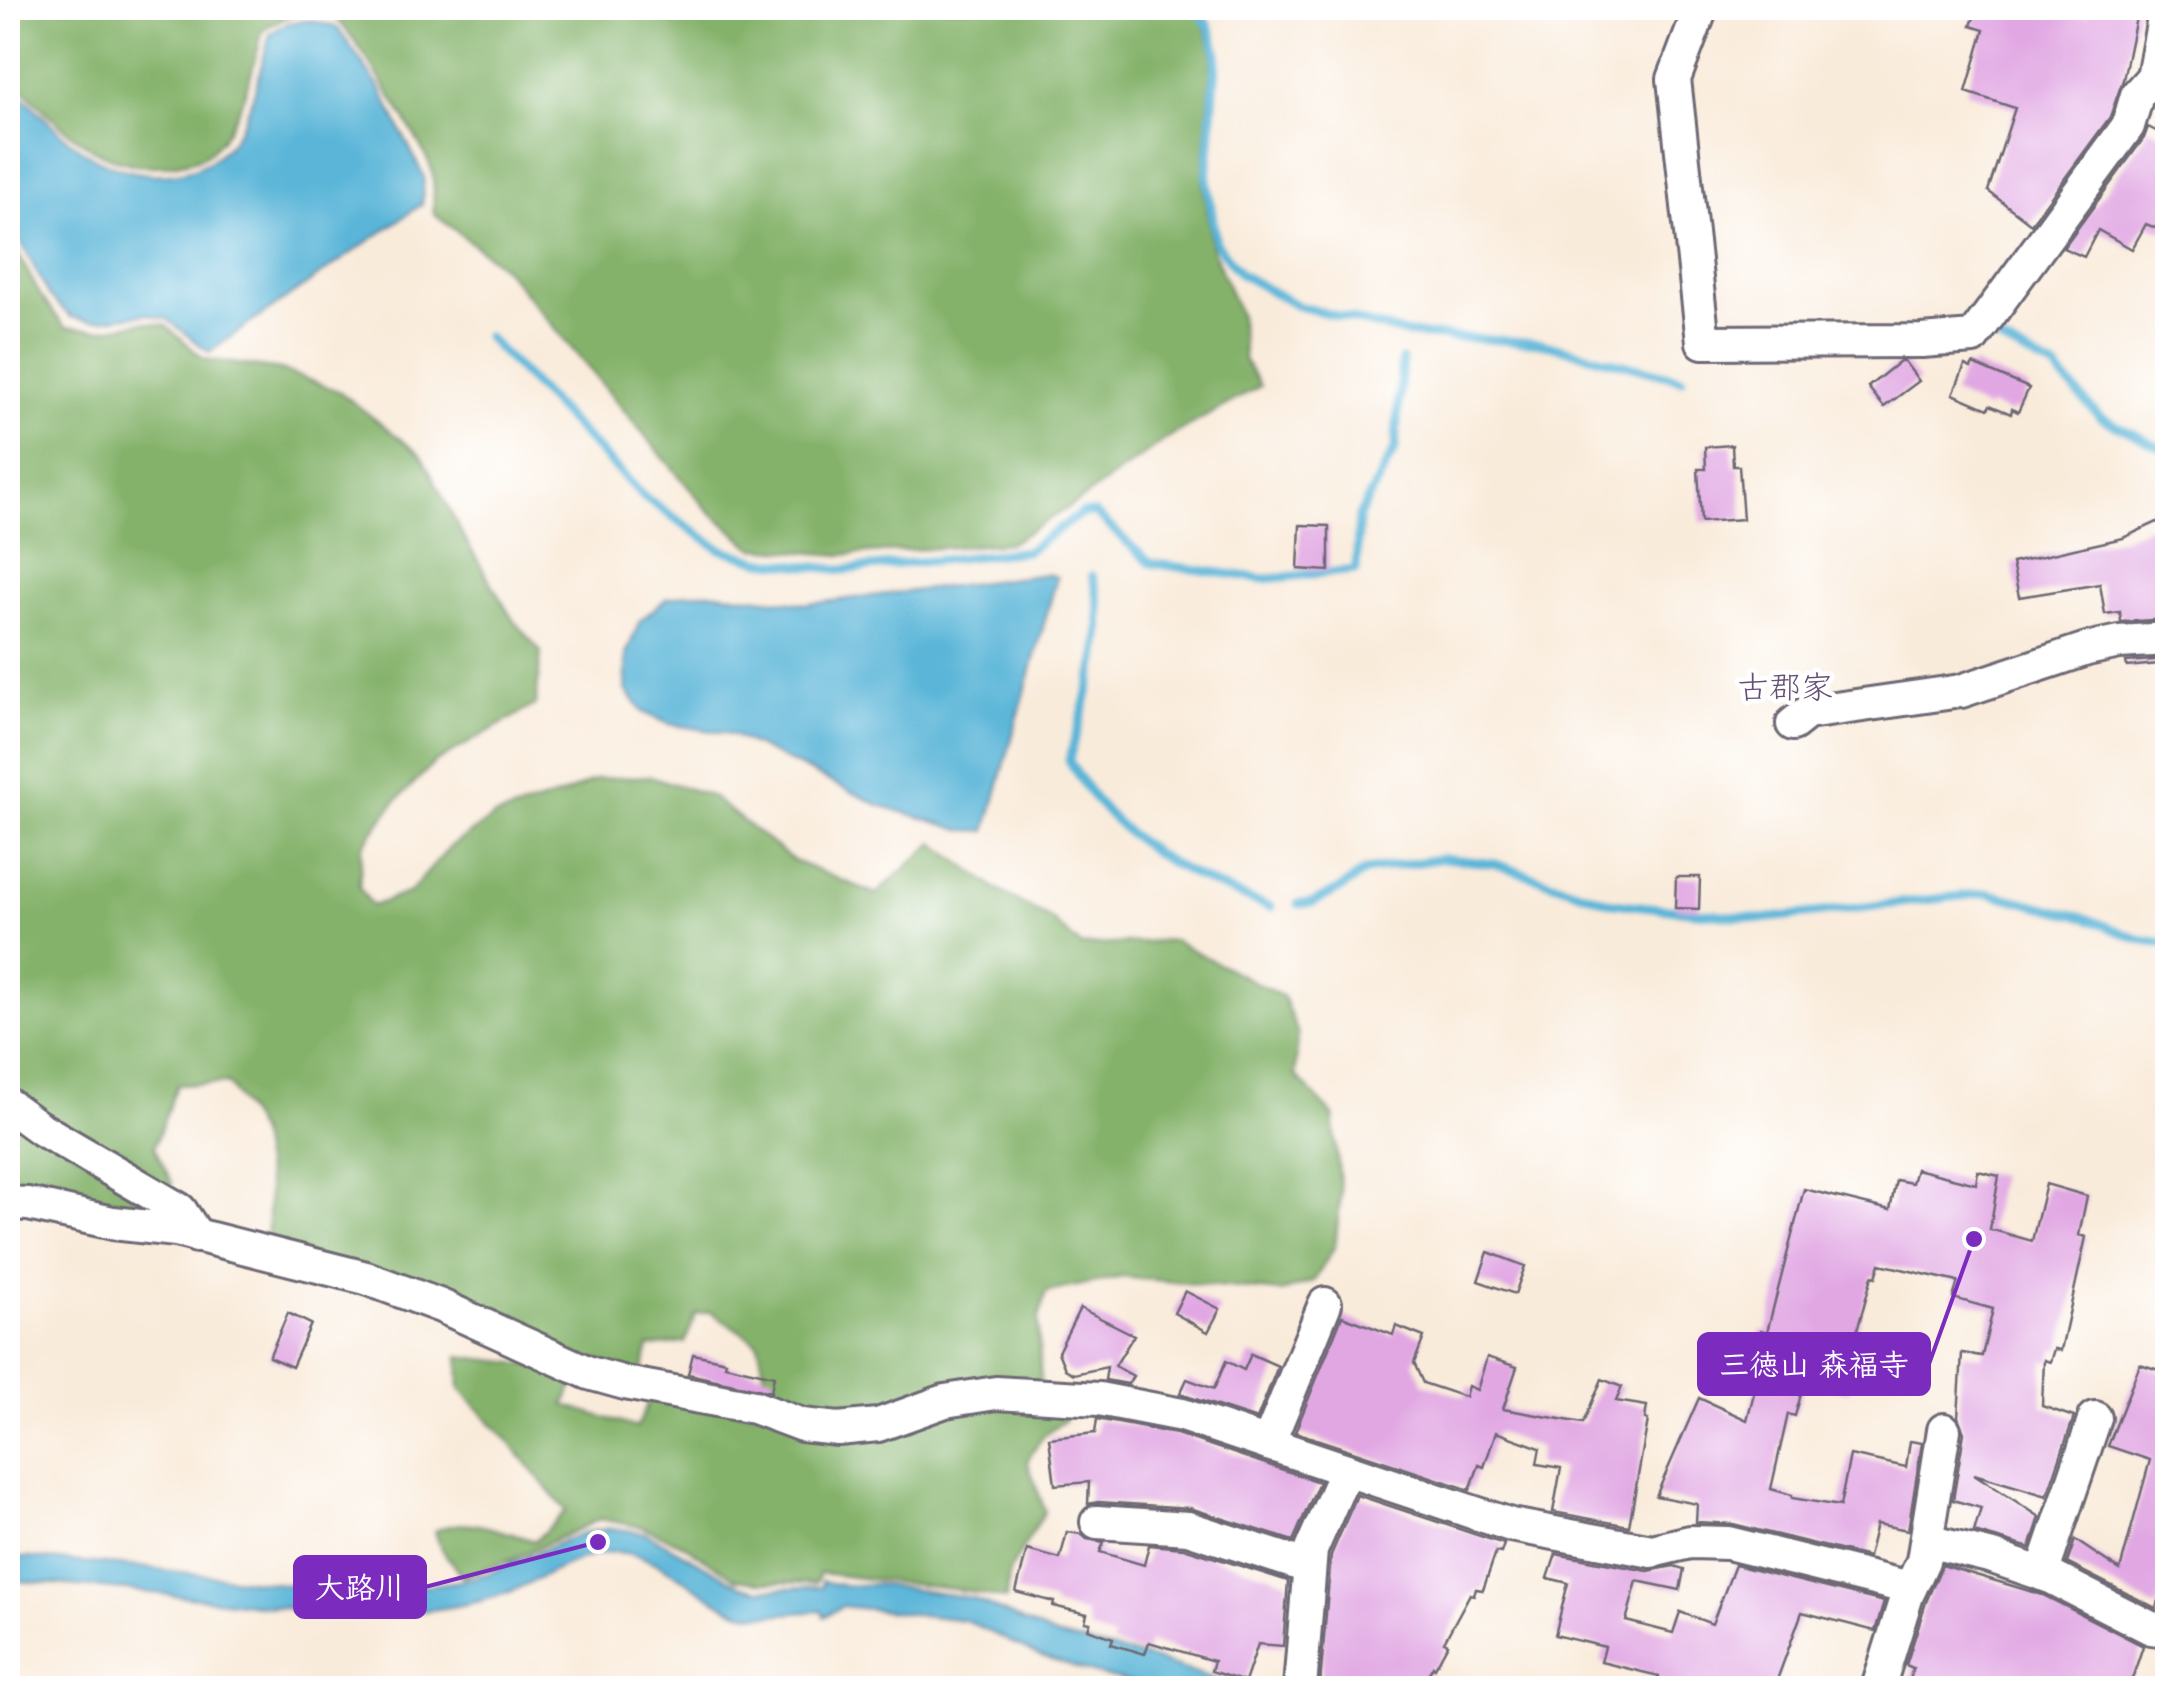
<svg xmlns="http://www.w3.org/2000/svg" width="2175" height="1696" viewBox="0 0 2175 1696" font-family="'Playpen Sans','Klee One',sans-serif">
	<style>
		.forest { fill: #84b26a; stroke: #536a52; stroke-width: 2.5 }
		.water { fill: #5ab5d8; stroke: #3e6c8a; stroke-width: 2.5 }
		.lines { fill: none; stroke-linecap: round; stroke-linejoin: round }
		.stream { stroke: #5ab5d8; stroke-width: 9 }
		.building { fill: #e1a7e3 }
		.street-casing { stroke: #6d6873; stroke-width: 38 }
		.street { stroke: #fff; stroke-width: 32 }
		.labels { text-anchor: middle; dominant-baseline: central; stroke-width: 9; stroke-linejoin: round; paint-order: stroke }
		.quarter-label { font-size: 32px; fill: #655176; stroke: #fff }
		.leader { fill: none; stroke: #7b2cbf; stroke-width: 4 }
		.callout-dot { fill: #7b2cbf; stroke: #fff; stroke-width: 4 }
		.callout { fill: #7b2cbf; stroke: #7b2cbf; stroke-width: 4 }
		.callout-label { font-size: 30px; text-anchor: middle; font-weight: bold; fill: #fff }
	</style>
	<rect width="100%" height="100%" fill="#fff"/>
	<filter id="ink" filterUnits="userSpaceOnUse"><feTurbulence type="fractalNoise" baseFrequency=".01" numOctaves="2"/><feDisplacementMap in="SourceGraphic" scale="20" xChannelSelector="R" yChannelSelector="G"/><feConvolveMatrix kernelMatrix="1 2 1 2 8 2 1 2 1" color-interpolation-filters="sRGB"/></filter>
	<filter id="wash" filterUnits="userSpaceOnUse"><feTurbulence type="fractalNoise" baseFrequency=".0048" numOctaves="4" result="noise"/><feDisplacementMap in="SourceGraphic" scale="40" xChannelSelector="R" yChannelSelector="G"/><feGaussianBlur stdDeviation="2.25" result="paint"/><feColorMatrix in="noise" values="0 0 0 0 0 0 0 0 0 0 0 0 0 0 0 0 0 1.4 0 .05"/><feComposite in="paint" operator="in"/></filter>
	<g filter="url(#wash)">
		<rect width="100%" height="100%" fill="#f9ebda"/>
		<g class="forest">
			<path d="M8,8H1193L1205,27L1213,53L1203,180L1212,248L1240,316L1244,360L1260,386L1169,437L1079,501L1010,543L840,555L753,548L707,509L503,267L434,214C433,199 435,181 431,168C424,147 350,27 335,18C310,4 284,16 263,30C252,70 243,119 212,150C202,160 182,163 169,165C100,174 57,123 13,79L8,70Z"/>
			<path d="M8,235L41,296L65,327L99,330L143,322L165,325L204,359L281,370L339,391L421,455L463,536L513,620L541,652L536,704L434,763L393,804L362,847L359,887L372,906L410,892L450,847L494,817L564,794L597,779L650,776L711,796L794,861L876,894L934,843L996,889L1051,919L1081,946L1173,940L1283,997L1298,1034L1295,1075L1333,1115L1341,1194L1335,1246L1314,1281L1282,1292L1122,1277L1046,1292L1038,1321L1041,1389L883,1418L772,1407L758,1343L711,1312L696,1314L685,1342L649,1347L640,1379L268,1245V1188L258,1131L228,1083L177,1085L154,1147L172,1183L166,1196L8,1100Z"/>
			<path d="M8,1111L141,1191L116,1217L8,1196Z"/>
			<path d="M459,1356C500,1362 537,1364 577,1374L565,1405L637,1428L652,1393L748,1412L918,1415L1056,1400L1065,1420L1042,1437L1027,1461L1045,1511L1010,1570L1006,1599L968,1591L820,1573L816,1583L759,1582L737,1579L682,1544L643,1527L600,1519L513,1559L462,1577L440,1547L435,1531C470,1514 500,1532 535,1541L566,1511L511,1444L460,1389Z"/>
		</g>
		<g class="water">
			<path d="M310,20L337,27L381,90L424,177L422,204L209,352L167,319L146,314L91,321L71,317L50,297L8,218V85C35,104 55,133 83,151C133,183 207,188 239,130C255,100 261,66 270,34L287,23Z"/>
			<path d="M1047,574L1057,577L986,831L962,830L879,805L731,734L669,724L643,712L626,690V654L640,621L666,599L686,594L710,592L808,604Z"/>
			<path d="M612,1528L646,1533L742,1586L758,1590L822,1587V1581L845,1586L876,1584L972,1598L1055,1636L1152,1659L1243,1688H1155L1099,1675L1039,1656L965,1620L842,1606L824,1617L822,1611C795,1612 756,1620 730,1608C692,1590 659,1553 614,1552C579,1552 527,1589 491,1598C443,1612 388,1615 338,1614L127,1590L8,1580V1556L130,1566L343,1591L407,1588L460,1581L487,1574L583,1533Z"/>
		</g>
		<g class="lines">
			<g class="stream">
				<path d="M1196,8L1209,26L1217,52L1207,178L1216,243L1240,274L1298,306L1409,334L1541,343L1682,379"/>
				<path d="M487,337L643,496L720,549L760,561L843,570L1027,551L1082,513H1095L1150,563L1264,579L1356,570L1359,516L1395,449L1402,360"/>
				<path d="M1994,338L2055,369L2100,417L2168,451"/>
				<path d="M1092,576C1114,635 1084,702 1069,760C1111,839 1189,879 1271,907"/>
				<path d="M1298,904L1312,903L1340,889L1365,871L1444,858L1496,864L1613,903L1762,919L1987,893L2083,917L2138,939L2168,944"/>
			</g>
		</g>
		<g id="blocks">
			<g class="building">
				<path d="M1977,8H2042L2087,17L2089,8H2138L2123,80L2110,117L2031,224L1988,191L2015,108L1966,92L1984,30L1971,26Z"/>
				<path d="M2148,127L2168,137V233L2146,224L2132,249L2098,230L2084,257L2063,248L2144,138Z"/>
				<path d="M1900,361H1904L1919,381L1884,407L1868,387Z"/>
				<path d="M1973,364L2029,388L2018,412L2012,409L2011,414L1990,405L1988,409L1953,394L1965,365L1971,368Z"/>
				<path d="M1732,445L1733,466H1739L1743,519L1701,522L1698,469H1706L1705,447Z"/>
				<path d="M2168,517V619L2121,622L2120,612L2105,614L2100,584L2019,597L2012,563L2123,538Z"/>
				<path d="M1300,525L1329,526V571L1298,569Z"/>
				<path d="M2168,659V663L2127,667L2126,662Z"/>
				<path d="M1676,877H1700L1699,909L1675,908Z"/>
				<path d="M1916,1169L1976,1184L1978,1171L1999,1176L1990,1229L2032,1241L2046,1184L2087,1196L2079,1235L2086,1237L2061,1350L2054,1349L2050,1362L2044,1360L2042,1406L2074,1417L2047,1496L1974,1474L2040,1517L2030,1548L1974,1532L1981,1508L1953,1500L1964,1433L1958,1417L1962,1353L1982,1356L1993,1309L1953,1298L1958,1282L1880,1264L1876,1277L1872,1276L1851,1353L1858,1355L1847,1392L1805,1380L1795,1416L1788,1414L1771,1489L1792,1495V1498L1840,1506L1850,1455L1906,1467L1910,1441L1922,1443L1908,1530L1876,1524L1868,1557L1733,1524L1696,1522L1697,1504L1656,1496L1699,1398L1747,1420L1764,1355L1755,1352L1761,1330L1767,1332L1804,1189L1890,1210L1896,1180L1912,1183Z"/>
				<path d="M1488,1252L1525,1266L1515,1294L1478,1281Z"/>
				<path d="M1185,1291L1220,1309L1208,1332L1174,1313Z"/>
				<path d="M1080,1308L1134,1335L1115,1366L1133,1376L1128,1384L1105,1380L1107,1367L1074,1374L1065,1369L1058,1352Z"/>
				<path d="M288,1313L311,1324L292,1367L269,1357Z"/>
				<path d="M1342,1316L1393,1335L1396,1326L1424,1337L1414,1363L1423,1383L1465,1397L1468,1386L1477,1390L1487,1357L1517,1367L1503,1409L1583,1423L1602,1379L1622,1387L1616,1401L1647,1406L1645,1419L1648,1420L1629,1526L1553,1512L1561,1468L1537,1464L1540,1448L1496,1432L1484,1467L1479,1465L1470,1490L1295,1432Z"/>
				<path d="M693,1354L726,1361L725,1365L774,1376L771,1392L688,1374Z"/>
				<path d="M1251,1354L1278,1366L1257,1419L1180,1394L1187,1379L1214,1389L1226,1361L1244,1370Z"/>
				<path d="M2140,1364L2168,1373V1580L2156,1608L2067,1563L2075,1540L2120,1570L2150,1460L2108,1446Z"/>
				<path d="M1097,1419L1177,1434L1319,1482L1293,1541L1190,1508L1098,1502L1088,1504L1089,1482L1055,1485L1049,1438L1095,1433Z"/>
				<path d="M1357,1495L1504,1544L1501,1553L1496,1552L1483,1590L1476,1589L1474,1595L1470,1594L1444,1642L1448,1644L1435,1668L1433,1666L1420,1688H1329L1320,1685L1331,1555Z"/>
				<path d="M1067,1532L1081,1534L1087,1539L1104,1542L1100,1552L1144,1565L1149,1545L1184,1548L1288,1581L1283,1646L1258,1644L1245,1682L1211,1671L1214,1661L1149,1642L1145,1654L1111,1644L1113,1638L1088,1629L1090,1623L1085,1622L1087,1614L1053,1606L1054,1602L1016,1592L1027,1550L1060,1559Z"/>
				<path d="M1556,1554L1648,1571L1674,1566L1684,1569L1680,1590L1637,1581L1626,1621L1673,1633L1680,1612L1712,1624L1735,1565L1884,1602L1875,1631L1802,1612L1774,1688H1654L1659,1676L1601,1662L1605,1647L1555,1635L1568,1583L1548,1578Z"/>
				<path d="M1942,1565L2043,1595L2143,1646L2129,1688H1906L1913,1668L1906,1665L1926,1602Z"/>
			</g>
		</g>
	</g>
	<g filter="url(#ink)">
		<use href="#blocks" fill-opacity="0" stroke="#6d6873" stroke-width="2.5"/>
		<g class="lines">
			<g class="street-casing">
				<g id="street">
					<path d="M1701,8L1674,79L1703,342L1922,341L1973,337L2128,126L2137,95L2153,77L2166,8"/>
					<path d="M1793,724L1807,713L1961,691L2087,649L2119,642L2168,639"/>
					<path d="M8,1105L38,1127L180,1210L197,1236"/>
					<path d="M8,1203L28,1204L113,1223L176,1230L366,1278L441,1306L589,1373L625,1383L754,1407L802,1425L838,1429L878,1425L945,1401L996,1393L1099,1399L1182,1415L1511,1525L1652,1551L1690,1542L1728,1543L1910,1588"/>
					<path d="M1268,1444L1325,1304"/>
					<path d="M1097,1522L1188,1528L1309,1567"/>
					<path d="M1927,1541L1993,1557L2051,1577L2151,1628L2168,1630"/>
					<path d="M2042,1574L2095,1418"/>
					<path d="M1300,1688L1311,1550L1346,1470"/>
					<path d="M1878,1688L1907,1595L1923,1561L1944,1430"/>
				</g>
			</g>
			<use href="#street" class="street"/>
		</g>
	</g>
	<g class="labels">
		<g class="quarter-label">
			<text x="1785" y="685">古郡家</text>
		</g>
	</g>
	<path class="leader" d="M1974 1239L1929 1364M598 1542L425 1587"/>
	<g class="callout-dot">
		<circle cx="1974" cy="1239" r="10"/>
		<circle cx="598" cy="1542" r="10"/>
	</g>
	<g class="callout">
		<rect x="1699" y="1334" width="230" height="60" rx="10"/>
		<rect x="295" y="1557" width="130" height="60" rx="10"/>
	</g>
	<g class="callout-label">
		<text x="1814" y="1375">三徳山 森福寺</text>
		<text x="360" y="1598">大路川</text>
	</g>
	<rect width="2175" height="1696" fill="none" stroke="#fff" stroke-width="40"/>
</svg>
